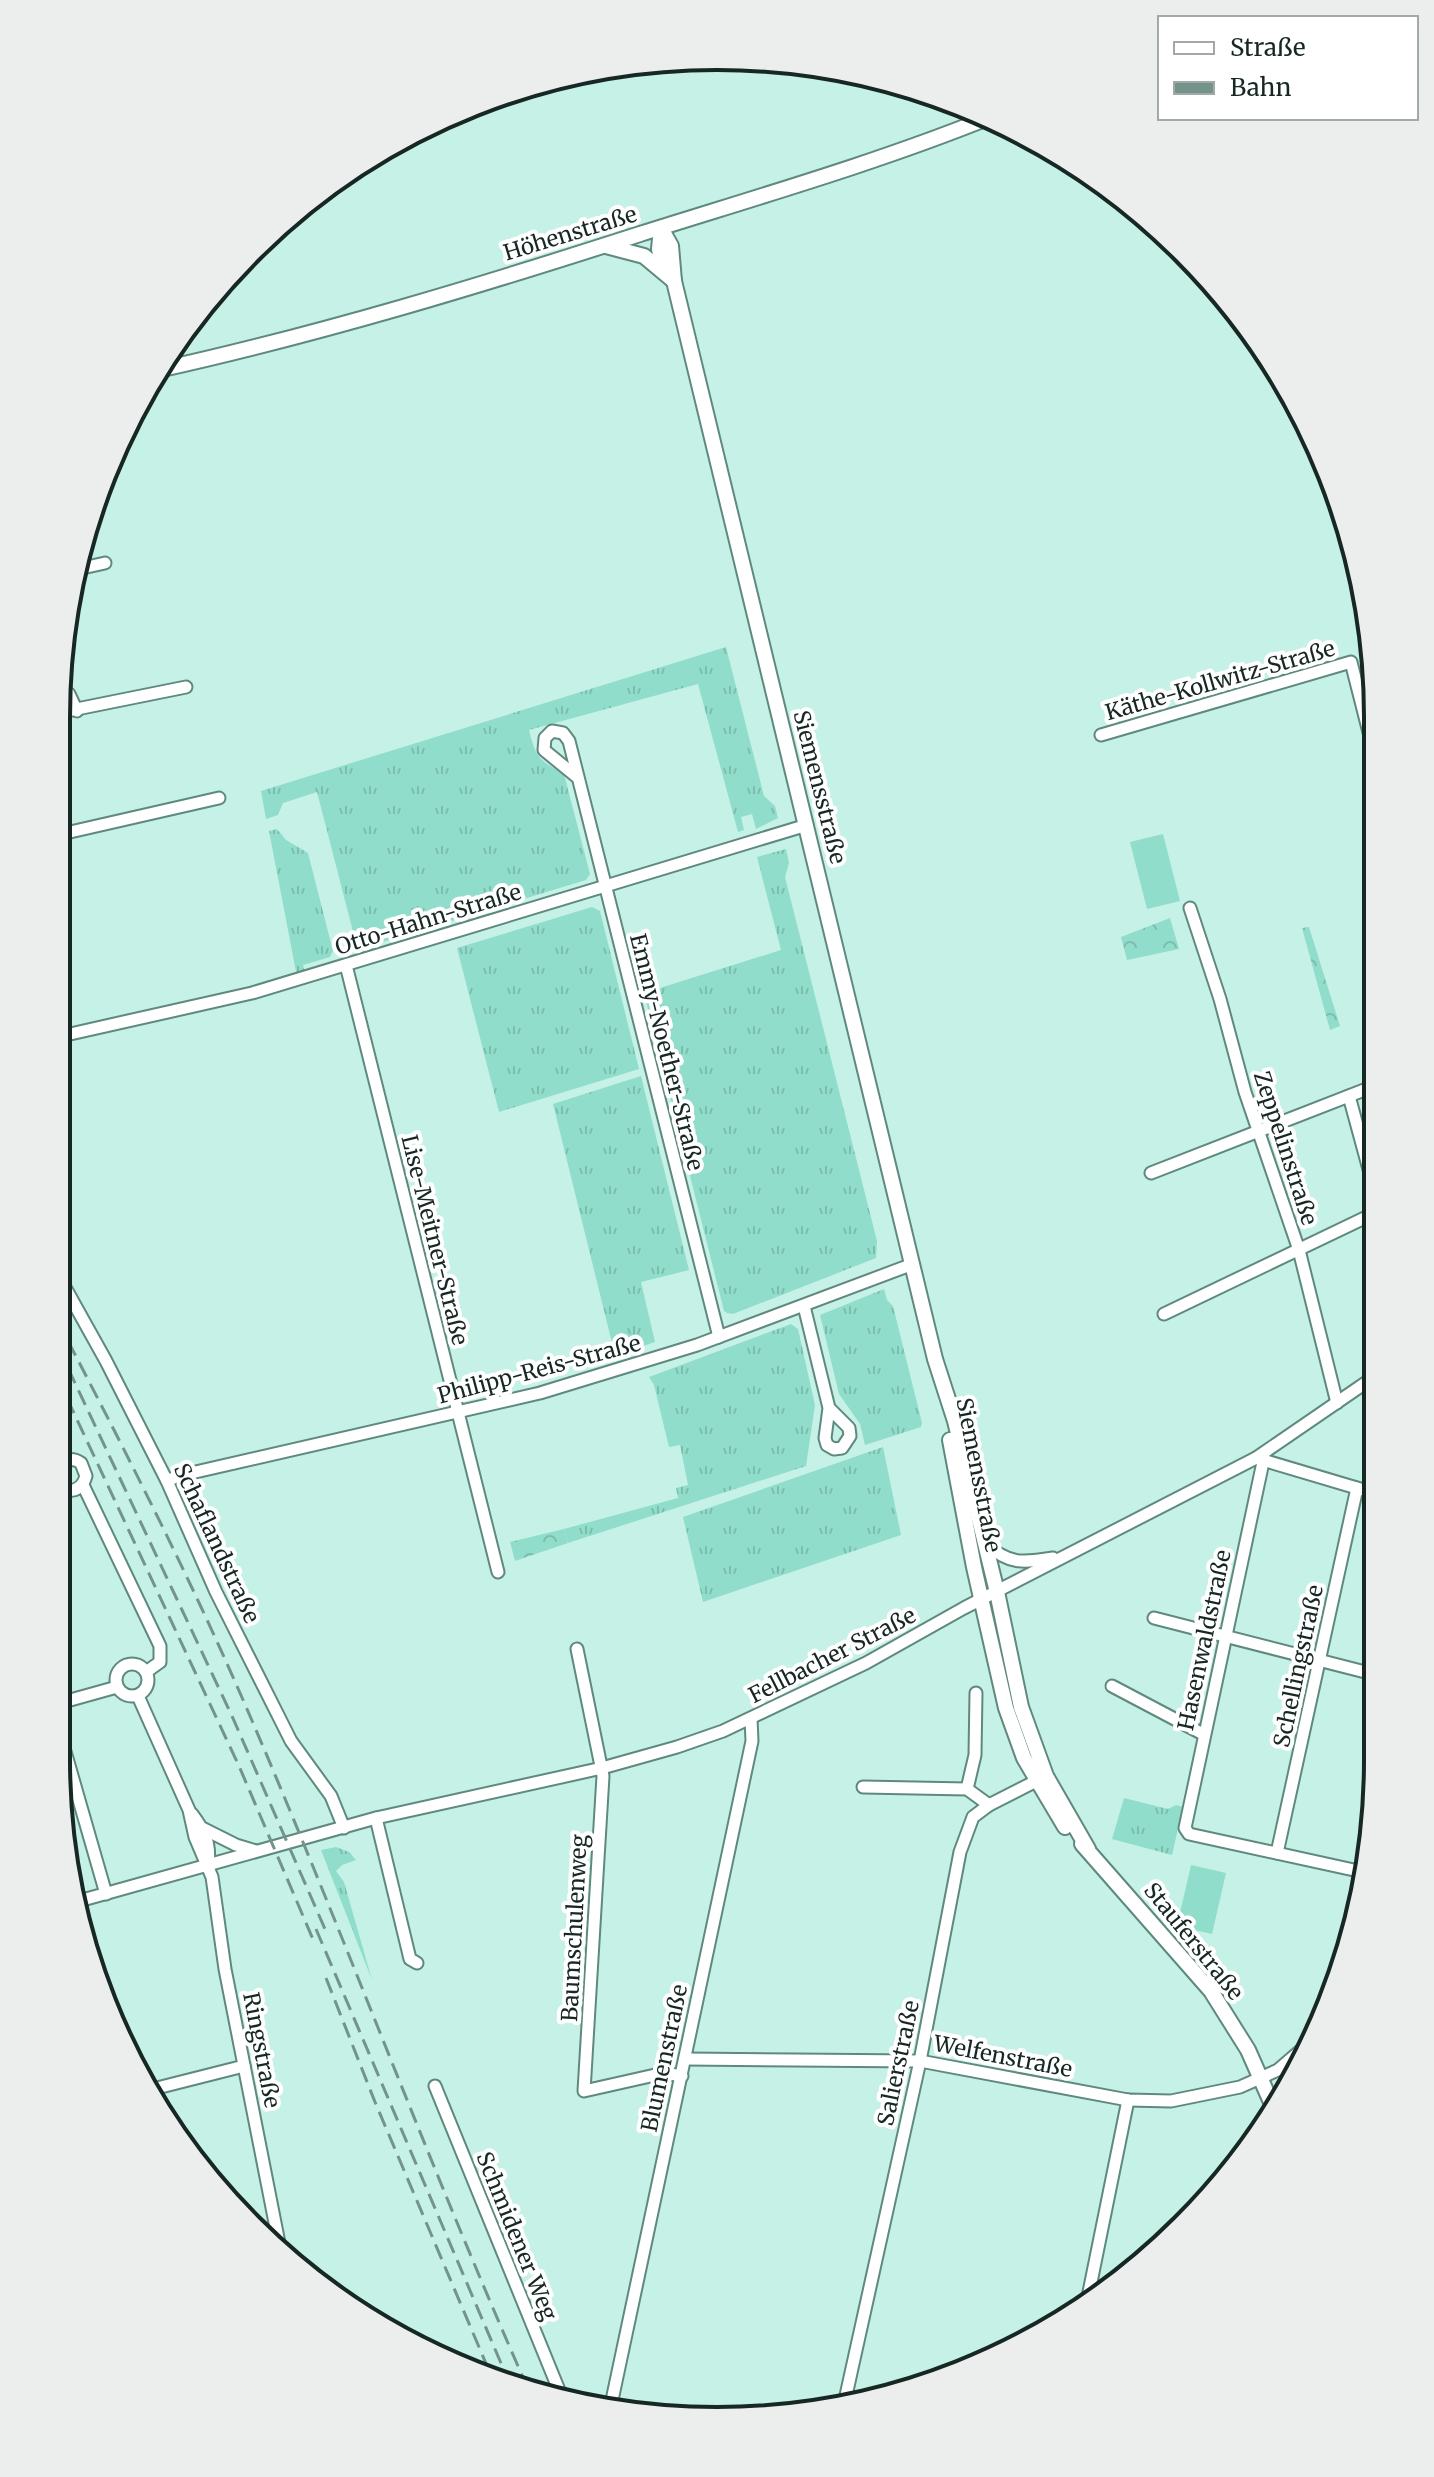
<svg xmlns="http://www.w3.org/2000/svg" width="1434" height="2477" viewBox="0 0 1434 2477" font-family="Merriweather,serif">
	<style>
		.grass { fill: url(#grass-tufts) }
		.forest { fill: url(#forest-crowns) }
		.garden { fill: #91ddcb }
		.lines { fill: none; stroke-linecap: round; stroke-linejoin: round }
		.minor-casing { stroke: #5f897f; stroke-width: 15 }
		.major-casing { stroke: #5f897f; stroke-width: 18 }
		.minor { stroke: #fff; stroke-width: 11 }
		.major { stroke: #fff; stroke-width: 14 }
		.rail { stroke: #73938b; stroke-width: 3; stroke-dasharray: 16 8; stroke-linecap: butt }
		.labels { text-anchor: middle; dominant-baseline: central; stroke-width: 8; stroke-linejoin: round; paint-order: stroke }
		.street-label { font-size: 22px; fill: #172824; stroke: #fff }
		.rim { fill: none; stroke: #172824; stroke-width: 4 }
	</style>
	<defs>
		<pattern id="grass-tufts" width="24" height="20" patternUnits="userSpaceOnUse" patternTransform="scale(2)"><rect width="24" height="20" fill="#91ddcb"/><path d="M3 7l-1-3M5 7V3M7 7l1-3M15 17l-1-3M17 17v-4M19 17l1-3" fill="none" stroke="#7cbeae"/></pattern>
		<pattern id="forest-crowns" width="20" height="18" patternUnits="userSpaceOnUse" patternTransform="scale(2)"><rect width="20" height="18" fill="#91ddcb"/><path d="M2 6a3 3 0 1 1 6 0M12 15a3 3 0 1 1 6 0" fill="none" stroke="#7cbeae"/></pattern>
	</defs>
	<rect width="100%" height="100%" fill="#c5f1e6"/>
	<g class="grass">
		<path d="M726,647L764,796L775,806L778,818L756,829L752,814L741,817L744,830L738,832L698,684L529,730C536,758 539,760 564,774L590,874L586,880L366,947L356,943L317,792L283,803L278,815L266,819L261,791Z"/>
		<path d="M277,829L286,840L308,853L333,951L330,957L303,965L305,974L297,977L269,831Z"/>
		<path d="M786,849L789,863L785,877L877,1241L876,1258L733,1314L727,1313L724,1311L644,993L781,950L757,857Z"/>
		<path d="M592,907L600,911L639,1069L499,1112L457,948Z"/>
		<path d="M641,1076L689,1270L641,1282L655,1342L615,1355L553,1104Z"/>
		<path d="M884,1289L887,1300L893,1306L922,1423L921,1427L865,1445L860,1424L839,1394L820,1315Z"/>
		<path d="M791,1324L798,1329L815,1405L806,1466L568,1543L564,1529L678,1498L676,1488L688,1485L680,1445L669,1447L654,1385L649,1377Z"/>
		<path d="M883,1447L901,1535L703,1602L683,1517Z"/>
		<path d="M1124,1798L1168,1809L1176,1805L1183,1807L1172,1855L1112,1839Z"/>
		<path d="M336,1847L349,1852L356,1860L342,1865L336,1871L344,1882L372,1980L321,1850Z"/>
	</g>
	<g class="forest">
		<path d="M1170,918L1179,949L1127,960L1121,937Z"/>
		<path d="M1309,927L1340,1026L1330,1030L1302,928Z"/>
		<path d="M564,1529L568,1543L515,1561L510,1542Z"/>
	</g>
	<g class="garden">
		<path d="M1163,834L1180,901L1147,909L1130,842Z"/>
		<path d="M1191,1865L1226,1873L1212,1934L1177,1926Z"/>
	</g>
	<g class="lines">
		<g class="minor-casing">
			<g id="minor">
				<path d="M78,569L105,563"/>
				<path d="M57,684L69,694L77,711"/>
				<path d="M57,713L186,687"/>
				<path d="M1101,735L1351,662L1377,764"/>
				<path d="M577,777L544,750L545,738L552,731L563,733L569,741L719,1337"/>
				<path d="M57,835L219,798"/>
				<path d="M1190,908L1220,999L1245,1092L1299,1250L1337,1403"/>
				<path d="M346,965L498,1572"/>
				<path d="M57,1037L252,993L807,825"/>
				<path d="M1349,1096L1377,1199"/>
				<path d="M1151,1173L1377,1085"/>
				<path d="M57,1273L106,1361L167,1481L216,1592L291,1741L331,1796L344,1828"/>
				<path d="M804,1306L829,1408L825,1438L827,1445L834,1449L842,1448L850,1436L849,1428L829,1408"/>
				<path d="M1164,1314L1377,1212"/>
				<path d="M56,1450L63,1461"/>
				<path d="M1256,1458L1377,1494"/>
				<path d="M1263,1462L1185,1828L1189,1834L1363,1872"/>
				<path d="M56,1481L65,1490C76,1492 83,1487 86,1476L81,1463C72,1457 62,1459 56,1469"/>
				<path d="M167,1481L178,1476L540,1393L697,1345L913,1264"/>
				<path d="M83,1485L160,1646V1662L146,1672"/>
				<path d="M985,1543C1009,1565 1023,1563 1053,1558"/>
				<path d="M1154,1618L1377,1675"/>
				<path d="M577,1649L603,1776L584,2091L664,2073L682,2076"/>
				<circle cx="132" cy="1680" r="16"/>
				<path d="M1112,1686L1203,1734"/>
				<path d="M138,1696L189,1810L195,1837L212,1877L225,1969L279,2243"/>
				<path d="M56,1704L117,1687"/>
				<path d="M56,1720L106,1894"/>
				<path d="M863,1787L967,1789L989,1805"/>
				<path d="M967,1789L975,1755L976,1693"/>
				<path d="M192,1814C204,1830 211,1843 208,1864"/>
				<path d="M376,1818L410,1959L417,1963"/>
				<path d="M202,1828L236,1845L256,1851"/>
				<path d="M1277,1853L1357,1488"/>
				<path d="M79,1901L376,1818L602,1768L677,1747L723,1731L866,1663L964,1608L1256,1458L1377,1375"/>
				<path d="M685,2059L920,2061L1128,2100L1171,2101L1240,2087L1278,2070L1307,2045"/>
				<path d="M435,2086L563,2400"/>
				<path d="M153,2089L244,2066"/>
				<path d="M1088,2297L1128,2100"/>
				<path d="M845,2400L920,2061L960,1852L973,1817L989,1805L1042,1778"/>
				<path d="M611,2405L752,1741L751,1719"/>
			</g>
		</g>
		<g class="major-casing">
			<g id="major">
				<path d="M661,228L671,246L674,281L935,1359L955,1421L997,1592L1021,1707L1046,1776L1088,1849"/>
				<path d="M661,228L659,249L663,271"/>
				<path d="M606,246L644,256L674,281"/>
				<path d="M158,370C321,334 482,285 640,234C757,197 876,163 990,117"/>
				<path d="M950,1440L974,1567L1006,1708L1024,1758L1065,1827"/>
				<path d="M1082,1844L1211,1991L1248,2050L1275,2111"/>
			</g>
		</g>
		<use href="#minor" class="minor"/>
		<use href="#major" class="major"/>
		<g class="rail">
			<path d="M57,1320C125,1450 192,1581 250,1716C346,1939 430,2168 529,2391"/>
			<path d="M58,1347L232,1716L328,1936"/>
			<path d="M57,1377L239,1766L315,1944"/>
			<path d="M316,1929L509,2382"/>
			<path d="M326,1978L375,2102L490,2373"/>
		</g>
	</g>
	<g class="labels">
		<g class="street-label">
			<text transform="translate(570 233) rotate(-17)">Höhenstraße</text>
			<text transform="translate(1220 680) rotate(-16)">Käthe-Kollwitz-Straße</text>
			<text transform="translate(820 787) rotate(76)">Siemensstraße</text>
			<text transform="translate(428 919) rotate(-17)">Otto-Hahn-Straße</text>
			<text transform="translate(667 1052) rotate(76)">Emmy-Noether-Straße</text>
			<text transform="translate(1286 1148) rotate(72)">Zeppelinstraße</text>
			<text transform="translate(435 1240) rotate(76)">Lise-Meitner-Straße</text>
			<text transform="translate(539 1369) rotate(-15)">Philipp-Reis-Straße</text>
			<text transform="translate(979 1475) rotate(79)">Siemensstraße</text>
			<text transform="translate(217 1543) rotate(65)">Schaflandstraße</text>
			<text transform="translate(1204 1640) rotate(-78)">Hasenwaldstraße</text>
			<text transform="translate(832 1655) rotate(-27)">Fellbacher Straße</text>
			<text transform="translate(1298 1666) rotate(-78)">Schellingstraße</text>
			<text transform="translate(574 1928) rotate(-87)">Baumschulenweg</text>
			<text transform="translate(1194 1941) rotate(51)">Stauferstraße</text>
			<text transform="translate(262 2050) rotate(79)">Ringstraße</text>
			<text transform="translate(1003 2056) rotate(11)">Welfenstraße</text>
			<text transform="translate(664 2058) rotate(-78)">Blumenstraße</text>
			<text transform="translate(898 2063) rotate(-78)">Salierstraße</text>
			<text transform="translate(517 2236) rotate(68)">Schmidener Weg</text>
		</g>
	</g>
	<path d="M0 0H1434V2477H0ZM717 70H717A647 647 0 0 1 1364 717V1760A647 647 0 0 1 717 2407H717A647 647 0 0 1 70 1760V717A647 647 0 0 1 717 70Z" fill="#eceeed" fill-rule="evenodd"/>
	<path class="rim" d="M717 70H717A647 647 0 0 1 1364 717V1760A647 647 0 0 1 717 2407H717A647 647 0 0 1 70 1760V717A647 647 0 0 1 717 70Z"/>
	<rect x="1158" y="16" width="260" height="104" fill="#ffffff" stroke="#a2a9a7" stroke-width="2"/>
	<rect x="1174" y="42" width="40" height="12" fill="#ffffff" stroke="#a2a9a7" stroke-width="2"/>
	<text x="1230" y="56" font-size="24" fill="#172824">Straße</text>
	<rect x="1174" y="82" width="40" height="12" fill="#73938b" stroke="#a2a9a7" stroke-width="2"/>
	<text x="1230" y="96" font-size="24" fill="#172824">Bahn</text>
</svg>
